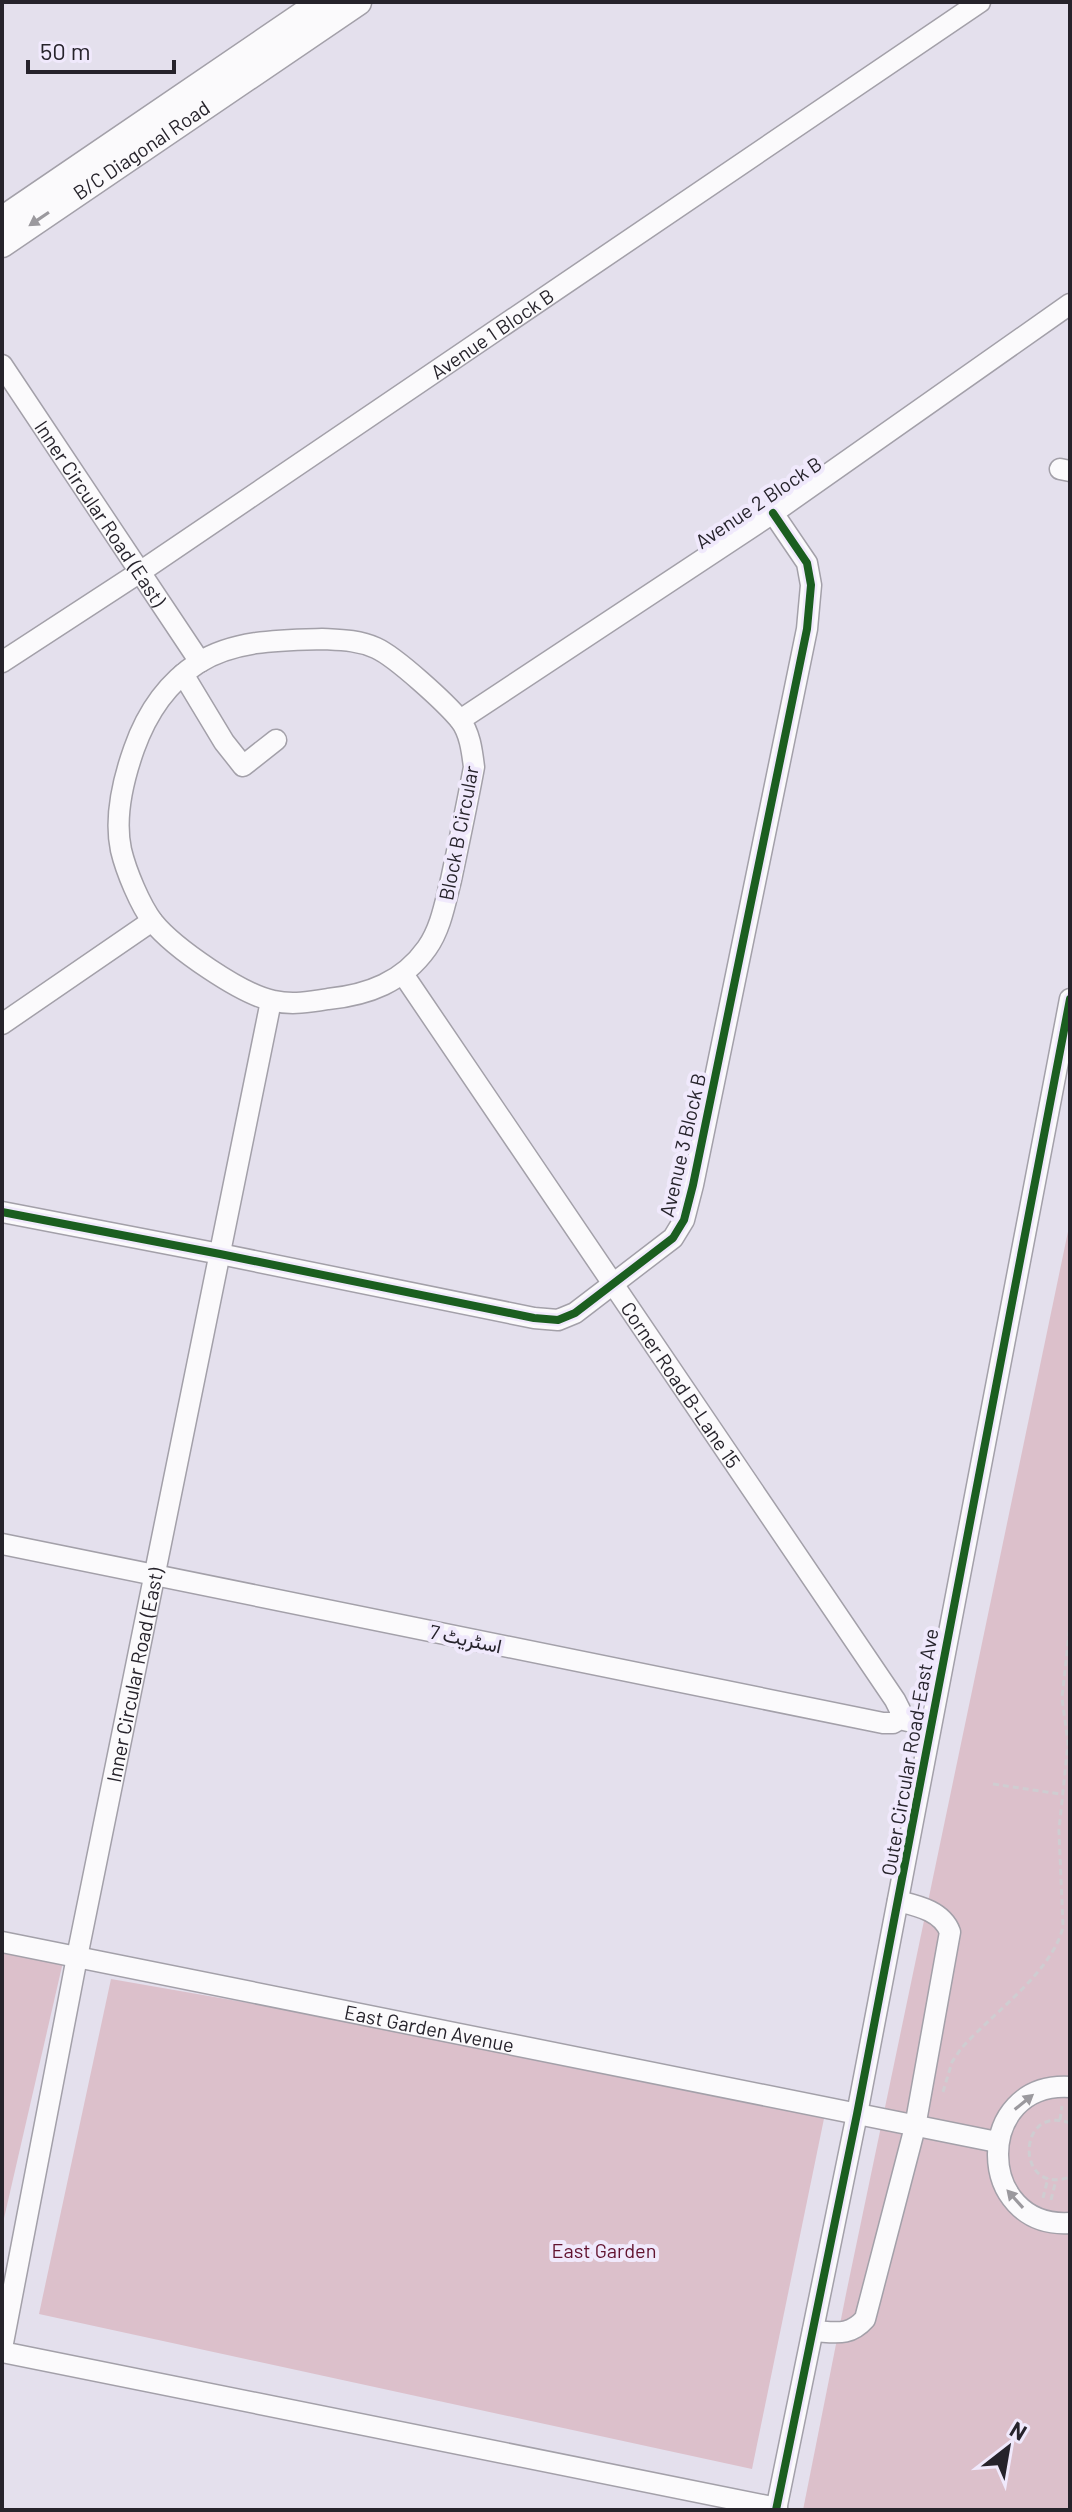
<svg xmlns="http://www.w3.org/2000/svg" width="1072" height="2512" viewBox="0 0 1072 2512" font-family="Barlow,Vazirmatn,sans-serif">
	<style>
		.green { fill: #dcc0cb }
		.lines { fill: none; stroke-linecap: round; stroke-linejoin: round }
		.minor-casing { stroke: #a3a0a9; stroke-width: 23 }
		.major-casing { stroke: #a3a0a9; stroke-width: 29 }
		.path { stroke: #cfcdd1; stroke-width: 3; stroke-dasharray: 6 4; stroke-linecap: butt }
		.minor { stroke: #fbfafc; stroke-width: 20 }
		.major { stroke: #fbfafc; stroke-width: 26 }
		.cycleway-casing { stroke: #f0e9fc; stroke-width: 13 }
		.cycleway { stroke: #1b5e20; stroke-width: 8 }
		.oneway { fill: #9b999e }
		.labels { text-anchor: middle; dominant-baseline: central; stroke-width: 8; stroke-linejoin: round; paint-order: stroke }
		.street-label { font-size: 20px; fill: #26232b; stroke: #f0e9fc }
		.park-label { font-size: 20px; fill: #62132f; stroke: #f0e9fc }
	</style>
	<rect width="100%" height="100%" fill="#e4e0ed"/>
	<g class="green">
		<path d="M1070,1222V2510H803L846,2294Z"/>
		<path d="M2,1951L63,1962L2,2227Z"/>
		<path d="M111,1979L827,2104L752,2469L39,2314Z"/>
	</g>
	<g class="lines">
		<g class="minor-casing">
			<g id="minor">
				<path id="s1" d="M2,365L200,662"/>
				<path d="M1060,469L1070,471"/>
				<path d="M322,639C341,640 358,640 376,648C396,657 446,703 460,720C470,733 472,751 474,767C467,805 459,842 451,880C445,903 441,928 427,948C403,982 368,995 328,999C310,1002 292,1005 274,1001C242,995 174,948 153,922C140,905 126,871 121,850C114,817 123,780 134,749C146,715 167,683 198,663C234,640 281,640 322,639Z"/>
				<path id="s2" d="M2,662L140,572L980,2"/>
				<path d="M183,674L224,742L243,766L276,740"/>
				<path d="M460,720L773,513L1070,304"/>
				<path id="s3" d="M403,974L895,1700L900,1710V1719"/>
				<path d="M2,1024L152,921"/>
				<path d="M2,1212L220,1254L534,1318L558,1320L575,1313L673,1238L684,1220L693,1185L807,629L811,585L807,563L773,513"/>
				<path d="M2,1544L883,1723H893L900,1719L929,1726"/>
				<path id="s4" d="M2,1942L997,2142"/>
				<path d="M1070,2087C973,2081 975,2229 1070,2223"/>
				<path d="M813,2331C835,2332 849,2337 865,2319L915,2127L950,1932C942,1911 918,1906 898,1901"/>
				<path id="s5" d="M2,2348L77,1957L271,1001"/>
				<path d="M2,2352L777,2508"/>
				<path d="M776,2510L857,2114L1070,999"/>
			</g>
		</g>
		<g class="major-casing">
			<g id="major">
				<path d="M2,220L322,2"/>
				<path id="s6" d="M2,244L358,2"/>
			</g>
		</g>
		<g class="path">
			<path d="M993,1784L1060,1794"/>
			<path d="M943,2092L952,2062L960,2050C991,2014 1052,1973 1063,1927L1059,1830L1068,1743L1062,1698L1070,1625"/>
			<path d="M1060,2120L1062,2106"/>
			<path d="M1070,2123C1016,2103 1015,2197 1070,2177"/>
			<path d="M1043,2198L1048,2178"/>
			<path d="M1051,2200L1056,2180"/>
		</g>
		<use href="#minor" class="minor"/>
		<use href="#major" class="major"/>
		<g class="cycleway-casing">
			<g id="cycleway">
				<path d="M2,1212L220,1254L534,1318L558,1320L575,1313L673,1238L684,1220L693,1185L807,629L811,585L807,563L773,513"/>
				<path d="M776,2510L857,2114L1070,999"/>
			</g>
		</g>
		<use href="#cycleway" class="cycleway"/>
	</g>
	<defs><path id="oneway-solid" d="M-6-.8H1V-3.2L6.5 0L1 3.2V.8H-6Z" transform="scale(2)"/></defs>
	<g class="oneway">
		<use href="#oneway-solid" transform="translate(39 219) rotate(146)"/>
		<use href="#oneway-solid" transform="translate(1024 2102) rotate(-39)"/>
		<use href="#oneway-solid" transform="translate(1015 2199) rotate(-132)"/>
	</g>
	<g class="labels">
		<g class="street-label">
			<text stroke="none"><textPath href="#s6" startOffset="168">B/C Diagonal Road</textPath></text>
			<text stroke="none"><textPath href="#s2" startOffset="590">Avenue 1 Block B</textPath></text>
			<text transform="translate(758 502) rotate(-34)">Avenue 2 Block B</text>
			<text stroke="none"><textPath href="#s1" startOffset="178">Inner Circular Road (East)</textPath></text>
			<text transform="translate(458 833) rotate(-79)">Block B Circular</text>
			<text transform="translate(682 1145) rotate(-77)">Avenue 3 Block B</text>
			<text stroke="none"><textPath href="#s3" startOffset="496">Corner Road B-Lane 15</textPath></text>
			<text transform="translate(466 1638) rotate(12)">اسٹریٹ 7</text>
			<text stroke="none"><textPath href="#s5" startOffset="686">Inner Circular Road (East)</textPath></text>
			<text transform="translate(909 1752) rotate(-80)">Outer Circular Road-East Ave</text>
			<text stroke="none"><textPath href="#s4" startOffset="436">East Garden Avenue</textPath></text>
		</g>
		<g class="park-label">
			<text x="604" y="2250">East Garden</text>
		</g>
	</g>
	<rect width="1072" height="2512" fill="none" stroke="#26232b" stroke-width="8"/>
	<g transform="translate(1008 2448) rotate(31)" stroke="#f0e9fc" stroke-width="6" paint-order="stroke">
	<path d="M0-6L14 30L0 20L-14 30Z" fill="#26232b"/>
	<text y="-12" font-size="22" font-weight="bold" text-anchor="middle" fill="#26232b">N</text>
	</g>
	<path d="M28 60v12h146v-12" fill="none" stroke="#26232b" stroke-width="4"/>
	<text x="40" y="60" font-size="24" fill="#26232b" stroke="#f0e9fc" stroke-width="6" paint-order="stroke">50 m</text>
</svg>
